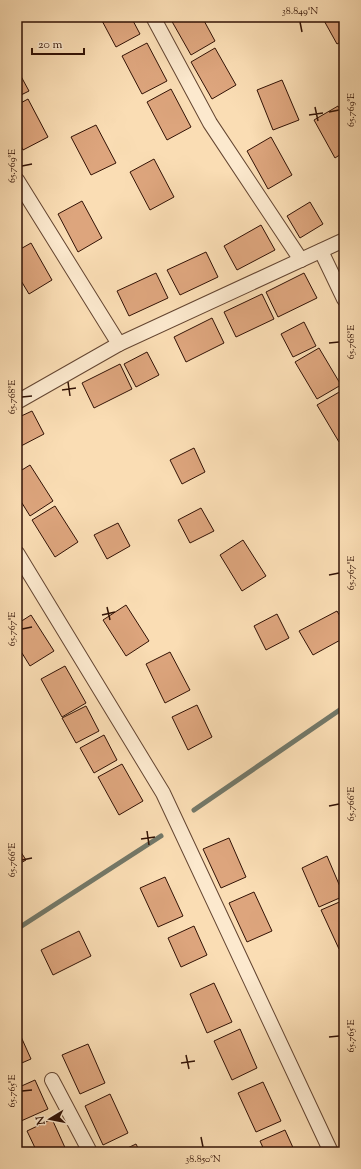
<svg xmlns="http://www.w3.org/2000/svg" width="361" height="1169" viewBox="0 0 361 1169" font-family="'Sorts Mill Goudy',serif">
	<style>
		.lines { fill: none; stroke-linecap: round; stroke-linejoin: round }
		.stream { stroke: #737868; stroke-width: 5 }
		.building { fill: #dda57d; stroke: #321205 }
		.minor-casing { stroke: #644531; stroke-width: 16 }
		.minor { stroke: #fce9ce; stroke-width: 14 }
		.ticks { fill: none; stroke: #321205; stroke-width: 1.5 }
		.neatline { fill: none; stroke: #321205; stroke-width: 1.5 }
		.ticks-label { font-size: 10px; text-anchor: middle; fill: #321205 }
	</style>
	<rect width="100%" height="100%" fill="#faddb4"/>
	<filter id="stains"><feTurbulence type="fractalNoise" baseFrequency=".005" numOctaves="4"/><feColorMatrix values="0 0 0 0 .2 0 0 0 0 .09 0 0 0 0 .02 0 0 0 .5 -.17"/></filter>
	<radialGradient id="worn" r=".72"><stop offset=".6" stop-color="#630" stop-opacity="0"/><stop offset="1" stop-color="#630" stop-opacity=".3"/></radialGradient>
	<g class="lines">
		<g class="stream">
			<path d="M194,810L344,707"/>
			<path d="M17,929L161,836"/>
		</g>
	</g>
	<g class="building">
		<path d="M100,17H131L140,34L116,47Z"/>
		<path d="M172,17H202L215,41L191,55L170,18Z"/>
		<path d="M322,17H344V40L337,44Z"/>
		<path d="M147,43L167,81L142,94L122,56Z"/>
		<path d="M215,48L236,85L212,99L191,62Z"/>
		<path d="M17,69L29,91L17,97Z"/>
		<path d="M282,80L299,120L273,130L257,90Z"/>
		<path d="M171,89L191,127L167,140L147,102Z"/>
		<path d="M28,99L48,137L23,150L17,138V105Z"/>
		<path d="M338,106L344,117V152L335,158L314,120Z"/>
		<path d="M96,125L116,163L91,175L71,137Z"/>
		<path d="M271,137L292,175L268,189L247,151Z"/>
		<path d="M154,159L174,197L150,210L130,172Z"/>
		<path d="M82,201L102,238L78,252L58,214Z"/>
		<path d="M310,202L323,224L300,238L287,216Z"/>
		<path d="M261,225L275,250L237,270L224,246Z"/>
		<path d="M31,243L52,280L29,294L17,274V251Z"/>
		<path d="M206,252L218,277L180,295L167,270Z"/>
		<path d="M156,273L168,298L129,316L117,291Z"/>
		<path d="M304,273L317,298L278,317L266,292Z"/>
		<path d="M262,294L274,319L236,337L224,312Z"/>
		<path d="M212,318L224,343L186,362L174,337Z"/>
		<path d="M304,322L316,346L293,357L281,334Z"/>
		<path d="M319,348L341,385L317,399L295,362Z"/>
		<path d="M147,352L159,375L136,387L124,364Z"/>
		<path d="M120,364L132,389L94,408L82,383Z"/>
		<path d="M341,391L344,396V439L339,442L317,405Z"/>
		<path d="M32,411L44,434L21,446L17,439V418Z"/>
		<path d="M194,448L205,472L182,484L170,460Z"/>
		<path d="M30,465L53,501L30,516L17,495V473Z"/>
		<path d="M55,506L78,542L55,557L32,520Z"/>
		<path d="M201,508L214,531L190,543L178,520Z"/>
		<path d="M118,523L130,546L107,559L94,535Z"/>
		<path d="M243,540L266,576L242,591L220,555Z"/>
		<path d="M126,605L149,641L126,656L103,620Z"/>
		<path d="M337,611L344,623V638L313,655L299,631Z"/>
		<path d="M277,614L289,638L266,650L254,626Z"/>
		<path d="M31,615L54,651L30,666L17,645V624Z"/>
		<path d="M170,652L190,690L165,703L146,664Z"/>
		<path d="M65,666L86,703L62,717L41,679Z"/>
		<path d="M197,705L212,737L188,750L172,717Z"/>
		<path d="M86,706L99,731L76,743L62,718Z"/>
		<path d="M104,735L117,760L94,773L80,748Z"/>
		<path d="M122,764L143,801L119,815L98,777Z"/>
		<path d="M229,838L246,877L221,888L203,849Z"/>
		<path d="M17,846L26,860L17,865Z"/>
		<path d="M327,856L344,896L319,907L302,868Z"/>
		<path d="M165,877L183,916L158,927L140,888Z"/>
		<path d="M254,892L272,931L247,942L229,903Z"/>
		<path d="M344,900V947L339,949L321,910Z"/>
		<path d="M194,926L207,955L181,967L168,938Z"/>
		<path d="M79,931L91,956L53,975L41,950Z"/>
		<path d="M214,983L232,1022L207,1033L190,994Z"/>
		<path d="M240,1029L257,1068L232,1080L214,1041Z"/>
		<path d="M18,1030L31,1059L17,1065V1031Z"/>
		<path d="M88,1044L105,1083L80,1094L62,1055Z"/>
		<path d="M35,1080L48,1109L21,1121L17,1112V1088Z"/>
		<path d="M263,1082L281,1121L256,1132L238,1093Z"/>
		<path d="M110,1094L128,1133L103,1145L85,1106Z"/>
		<path d="M52,1119L67,1152H37L27,1131Z"/>
		<path d="M285,1130L295,1152H265L260,1141Z"/>
		<path d="M136,1144L140,1152H119Z"/>
	</g>
	<g class="lines">
		<g class="minor-casing">
			<g id="minor">
				<path d="M153,17L210,123L301,260"/>
				<path d="M17,180L119,344"/>
				<path d="M321,251L344,299"/>
				<path d="M17,402L119,344L344,240"/>
				<path d="M17,553L163,793L331,1152"/>
				<path d="M52,1080L90,1152"/>
			</g>
		</g>
		<use href="#minor" class="minor"/>
	</g>
	<path class="ticks" d="M300,22L302,32M315,107L318,121M329,112L339,110M309,115L323,113M22,166L32,164M329,343L339,342M68,382L70,396M62,390L76,388M22,397L32,396M329,575L339,573M107,607L110,620M102,615L115,612M22,629L32,627M329,806L339,804M147,831L149,845M141,839L155,837M22,860L32,858M329,1037L339,1036M186,1055L189,1069M181,1063L195,1061M22,1091L32,1090M201,1137L203,1147"/>
	<rect width="361" height="1169" fill="none" stroke="#faddb4" stroke-width="44"/>
	<g transform="translate(50 1119) rotate(260)" stroke="#fce9ce" stroke-width="3" paint-order="stroke">
	<path d="M0-3L7 15L0 10L-7 15Z" fill="#321205"/>
	<text y="-6" font-size="11" font-weight="bold" text-anchor="middle" fill="#321205">N</text>
	</g>
	<path d="M32 48v6h52v-6" fill="none" stroke="#321205" stroke-width="2"/>
	<text x="38" y="48" font-size="12" fill="#321205" stroke="#fce9ce" stroke-width="3" paint-order="stroke">20 m</text>
	<rect x="22" y="22" width="317" height="1125" class="neatline"/>
	<g class="ticks-label">
		<text x="300" y="14">38.849°N</text>
		<text transform="translate(350 110) rotate(-90)" y="4">65.769°E</text>
		<text transform="translate(11 166) rotate(-90)" y="4">65.769°E</text>
		<text transform="translate(350 342) rotate(-90)" y="4">65.768°E</text>
		<text transform="translate(11 397) rotate(-90)" y="4">65.768°E</text>
		<text transform="translate(350 573) rotate(-90)" y="4">65.767°E</text>
		<text transform="translate(11 629) rotate(-90)" y="4">65.767°E</text>
		<text transform="translate(350 804) rotate(-90)" y="4">65.766°E</text>
		<text transform="translate(11 860) rotate(-90)" y="4">65.766°E</text>
		<text transform="translate(350 1036) rotate(-90)" y="4">65.765°E</text>
		<text transform="translate(11 1091) rotate(-90)" y="4">65.765°E</text>
		<text x="203" y="1162">38.850°N</text>
	</g>
	<rect width="100%" height="100%" filter="url(#stains)"/>
	<rect width="100%" height="100%" fill="url(#worn)"/>
</svg>
